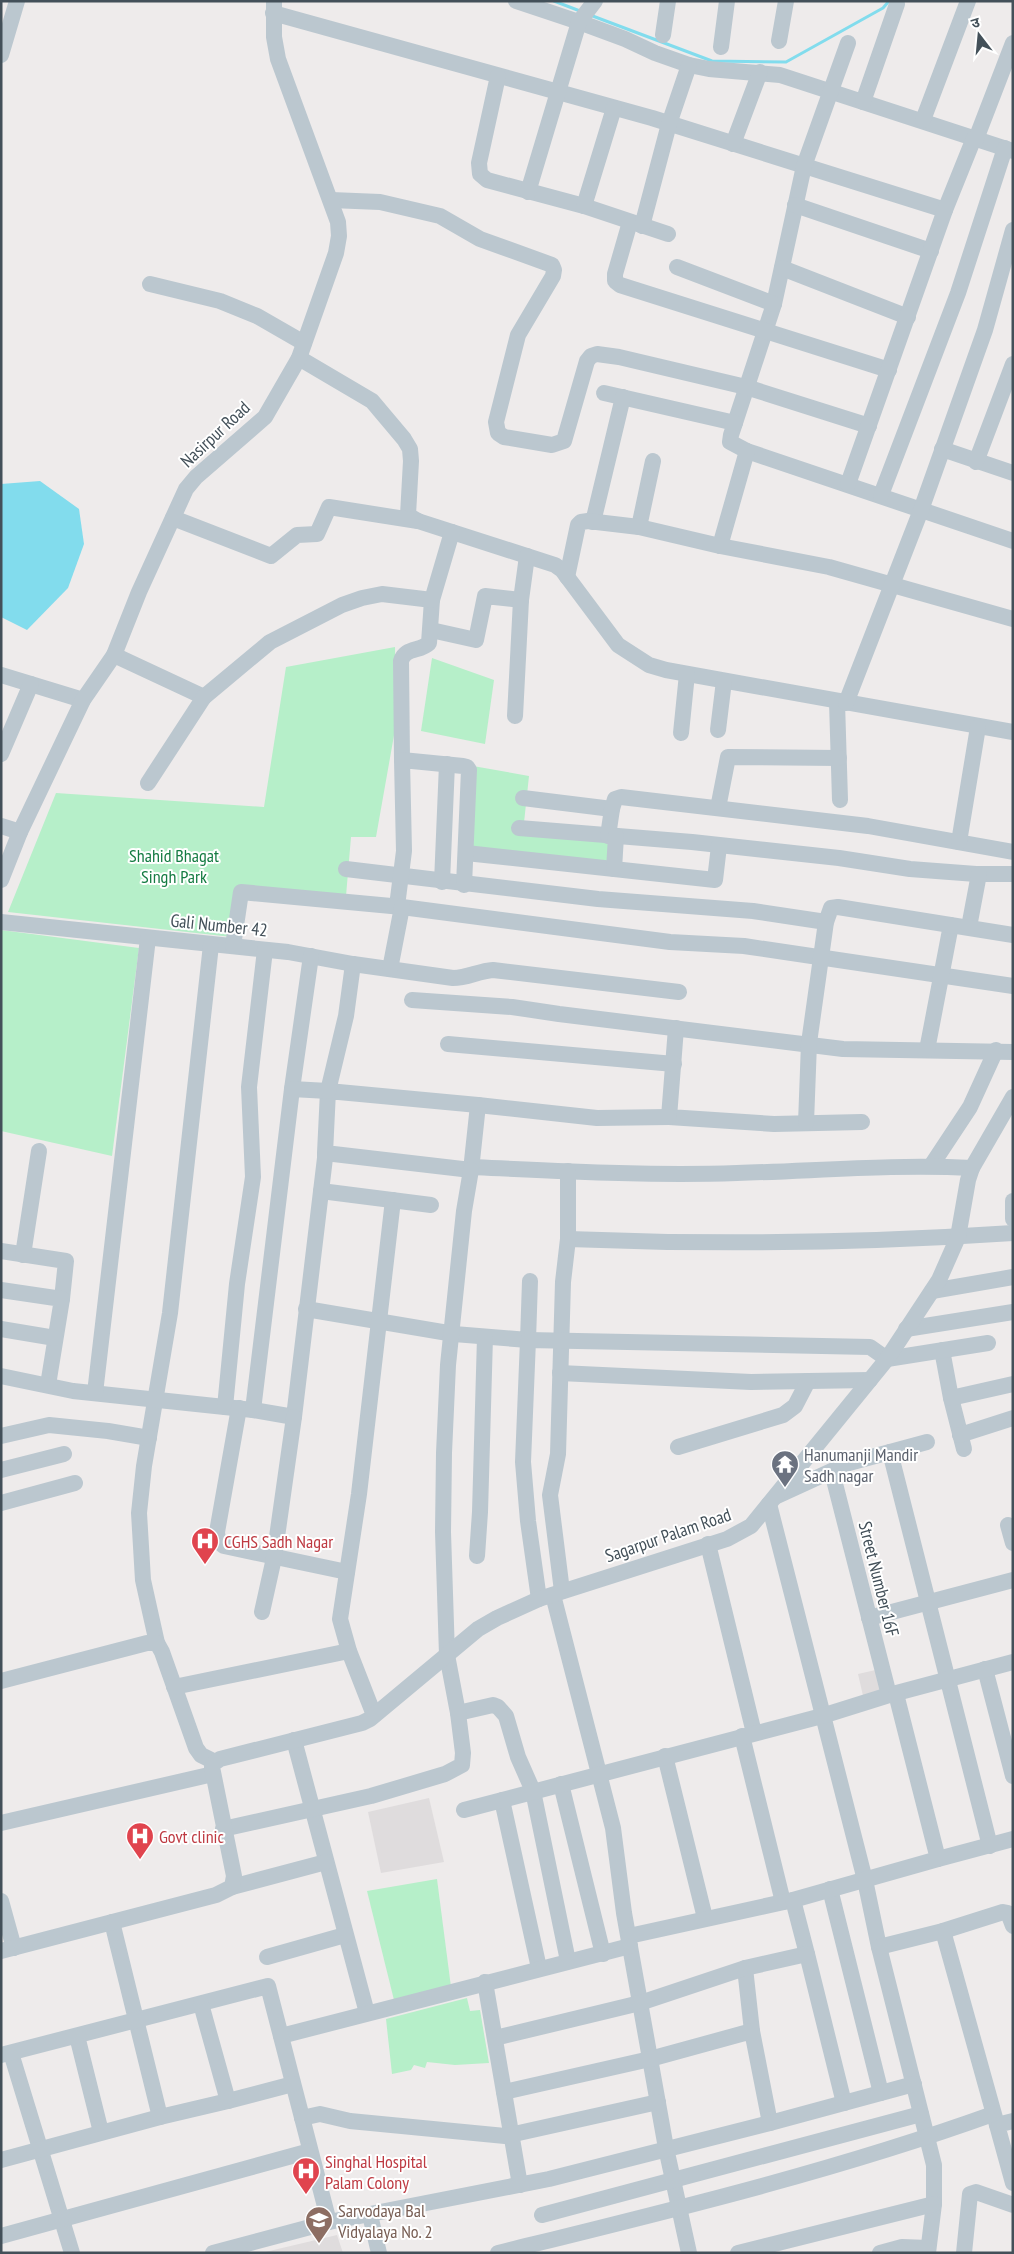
<svg xmlns="http://www.w3.org/2000/svg" width="1014" height="2254" viewBox="0 0 1014 2254" font-family="'PT Sans Narrow','Noto Sans Devanagari',sans-serif">
	<style>
		.education { fill: #dfdcdd }
		.green { fill: #b6efc9 }
		.water { fill: #82dced }
		.lines { fill: none; stroke-linecap: round; stroke-linejoin: round }
		.stream { stroke: #82dced; stroke-width: 3 }
		.minor { stroke: #bbc7cf; stroke-width: 16 }
		.labels { text-anchor: middle; dominant-baseline: central; stroke-width: 4; stroke-linejoin: round; paint-order: stroke }
		.street-label { font-size: 18px; fill: #435059; stroke: #fff }
		.park-label { font-size: 18px; fill: #147b42; stroke: #fff }
		.worship-label { font-size: 18px; fill: #5b616d; stroke: #fff; text-anchor: start }
		.health-label { font-size: 18px; fill: #be3a42; stroke: #fff; text-anchor: start }
		.education-label { font-size: 18px; fill: #785e54; stroke: #fff; text-anchor: start }
	</style>
	<rect width="100%" height="100%" fill="#eeebeb"/>
	<g class="education">
		<path d="M880,1669L886,1694L864,1700L858,1674Z"/>
		<path d="M429,1798L444,1862L381,1873L368,1812Z"/>
		<path d="M337,2235L343,2253H261Z"/>
	</g>
	<g class="green">
		<path d="M395,647L396,724L376,837H351L346,896L239,885L232,937L8,912L56,793L264,807L286,667Z"/>
		<path d="M432,658L494,680L485,744L421,731Z"/>
		<path d="M473,766L529,776L523,832L613,838L612,868L467,847Z"/>
		<path d="M1,930L139,948L112,1156L1,1131Z"/>
		<path d="M437,1879L451,1987L394,2000L367,1891Z"/>
		<path d="M467,1998L470,2011L480,2010L489,2063L455,2065L427,2062L425,2068L414,2065L411,2070L392,2074L386,2019Z"/>
	</g>
	<path class="water" d="M40,481L79,509L84,544L68,588L27,630L1,617V484Z"/>
	<g class="lines">
		<g class="stream">
			<path d="M554,1L580,11"/>
			<path d="M590,15L712,61L786,62L883,8L889,1"/>
		</g>
		<g class="minor">
			<path d="M516,1L579,22L625,39L655,53L689,65L709,69L780,75L1013,151"/>
			<path d="M273,13L652,118L945,210"/>
			<path d="M663,35L668,1"/>
			<path d="M779,41L786,1"/>
			<path d="M848,43L804,166L774,304L731,435L730,442L747,451L1013,541"/>
			<path d="M721,47L727,1"/>
			<path d="M1,55L17,1"/>
			<path d="M498,76L479,163L480,174L487,180L584,206L668,234"/>
			<path d="M863,102L897,4"/>
			<path d="M923,120L968,1"/>
			<path d="M733,144L760,72"/>
			<path d="M528,192L579,22L595,1"/>
			<path d="M331,200L380,202L440,216L480,239L552,265L554,270L553,276L518,335L496,422L498,433L504,437L552,445L564,441L587,361L591,356L597,354L619,357L746,387L869,426"/>
			<path d="M795,205L931,251"/>
			<path d="M584,206L614,108"/>
			<path d="M630,222L615,274V281L620,285L889,370"/>
			<path d="M642,226L669,124L689,65"/>
			<path d="M677,267L774,304"/>
			<path d="M782,268L908,317"/>
			<path d="M150,284L220,301L257,316L304,343"/>
			<path d="M299,358L372,401L404,439L410,449L411,461L408,515L418,521L555,565L562,570L618,645L649,665L666,670L1013,732"/>
			<path d="M604,393L735,423"/>
			<path d="M942,449L1013,473"/>
			<path d="M976,462L1013,364"/>
			<path d="M848,484L945,210L974,138L976,139L1013,43"/>
			<path d="M881,495L958,293L1005,148"/>
			<path d="M173,518L271,556L297,535L317,534L329,507L418,521"/>
			<path d="M593,522L623,397"/>
			<path d="M639,527L653,461"/>
			<path d="M720,546L747,451"/>
			<path d="M567,577L578,525L581,522L588,521L639,527L720,546L829,567L1013,619"/>
			<path d="M431,630L476,640L485,596L521,600"/>
			<path d="M114,655L204,697"/>
			<path d="M1,675L83,700"/>
			<path d="M837,702L840,800"/>
			<path d="M846,703L921,510L985,330L1013,230"/>
			<path d="M515,716L521,600L527,556"/>
			<path d="M718,730L724,681"/>
			<path d="M681,733L687,674"/>
			<path d="M1,754L31,684"/>
			<path d="M402,760L401,661C405,647 420,652 429,643L432,600"/>
			<path d="M148,783L204,697L270,642L342,605L362,598L382,594L432,600L452,532"/>
			<path d="M523,798L612,809"/>
			<path d="M718,808L728,757L839,758"/>
			<path d="M1,826L20,832"/>
			<path d="M519,828L692,842L839,858L910,869L976,874H1013"/>
			<path d="M608,836L612,809L615,799L621,797L868,826L1013,852"/>
			<path d="M959,842L978,727"/>
			<path d="M466,853L715,880L719,846"/>
			<path d="M346,869L598,899L753,911L826,922"/>
			<path d="M614,869L616,836"/>
			<path d="M1,880L20,832L83,700L114,655L139,592L186,489L196,477L265,417L299,358L336,253L339,236L338,222L278,59L274,37V1"/>
			<path d="M442,882L447,764"/>
			<path d="M397,906L404,851L402,760L463,766L467,767L469,770L464,885"/>
			<path d="M1,922L288,952L353,964L453,978C468,978 478,971 493,970L679,992"/>
			<path d="M969,927L979,874"/>
			<path d="M211,945L170,1313L144,1466L139,1513L143,1580L157,1643L162,1652L196,1748L201,1755L215,1762"/>
			<path d="M233,946L241,892L402,907L670,942L744,946L1013,986"/>
			<path d="M390,969L402,907"/>
			<path d="M412,1000L512,1007L559,1014L843,1049L1013,1052"/>
			<path d="M676,1028L669,1117L774,1124L862,1122"/>
			<path d="M448,1044L674,1064"/>
			<path d="M927,1050L951,925"/>
			<path d="M292,1089L311,956"/>
			<path d="M478,1105L597,1118L669,1117"/>
			<path d="M806,1123L809,1043L826,922L831,908L838,907L1013,935"/>
			<path d="M931,1166L970,1107L996,1050"/>
			<path d="M472,1167C560,1171 649,1176 737,1173C815,1171 893,1164 972,1168"/>
			<path d="M321,1191L431,1205"/>
			<path d="M1013,1201V1219"/>
			<path d="M568,1239C717,1245 864,1243 1013,1233"/>
			<path d="M1,1251L66,1261L62,1299"/>
			<path d="M23,1255L39,1151"/>
			<path d="M1,1290L62,1299L48,1385"/>
			<path d="M932,1291L1013,1277"/>
			<path d="M306,1309L454,1334L528,1340L530,1281"/>
			<path d="M1,1329L55,1338"/>
			<path d="M906,1329L1013,1312"/>
			<path d="M942,1350L951,1398L964,1449"/>
			<path d="M560,1373L751,1382L870,1380"/>
			<path d="M1,1376L73,1391L253,1410L294,1417L325,1158V1153L328,1091L478,1105L471,1170L325,1153"/>
			<path d="M95,1393L148,938"/>
			<path d="M951,1398L1013,1384"/>
			<path d="M225,1407L237,1284L253,1177L249,1087L265,950"/>
			<path d="M239,1408L217,1532L218,1541L224,1546L347,1572"/>
			<path d="M253,1410L292,1089L328,1091L346,1016L353,964"/>
			<path d="M960,1435L1013,1418"/>
			<path d="M1,1436L49,1425L108,1431L149,1438"/>
			<path d="M678,1447L783,1415L795,1406L808,1381"/>
			<path d="M890,1452L927,1442"/>
			<path d="M1,1470L64,1454"/>
			<path d="M832,1472L889,1695"/>
			<path d="M777,1496L849,1463L890,1452L990,1846"/>
			<path d="M1,1503L75,1483"/>
			<path d="M769,1504L865,1880L879,1947L934,2165V2204L928,2253"/>
			<path d="M1008,1525L1013,1543"/>
			<path d="M708,1544L754,1733"/>
			<path d="M477,1556L480,1512L485,1337"/>
			<path d="M562,1591L550,1495L558,1454L563,1282L568,1239V1171"/>
			<path d="M553,1595L613,1828L624,1913L666,2148L689,2253"/>
			<path d="M539,1599L528,1521L523,1462L528,1340L870,1347L887,1359L988,1343"/>
			<path d="M262,1612L274,1558L294,1417"/>
			<path d="M869,1618L1013,1580"/>
			<path d="M985,1669L1013,1776"/>
			<path d="M1,1681L147,1643H157"/>
			<path d="M174,1687L349,1651"/>
			<path d="M458,1713L493,1705L498,1707L506,1716L518,1757L533,1791L568,1961"/>
			<path d="M374,1715L349,1651L340,1619L359,1494L393,1200"/>
			<path d="M742,1736L783,1902"/>
			<path d="M294,1740L367,2013"/>
			<path d="M665,1756L705,1918"/>
			<path d="M561,1784L603,1954"/>
			<path d="M502,1800L539,1968"/>
			<path d="M464,1810L822,1716L889,1695L1013,1662"/>
			<path d="M1,1823L213,1774"/>
			<path d="M223,1829L371,1796L445,1774L462,1765L463,1753L458,1713L447,1655L443,1532L444,1453L448,1365L464,1211L471,1170"/>
			<path d="M938,1859L1013,1839"/>
			<path d="M232,1887L326,1862"/>
			<path d="M830,1889L881,2093"/>
			<path d="M1,1901L14,1948"/>
			<path d="M112,1922L160,2117"/>
			<path d="M943,1931L1003,1912L1008,1913L1013,1926"/>
			<path d="M629,1936L793,1900"/>
			<path d="M879,1947L943,1931L997,2125"/>
			<path d="M1,1951L216,1895L232,1887L234,1876L212,1767L213,1764L220,1759L362,1723L370,1719L478,1629L497,1618L539,1599L727,1539L751,1526L887,1359L939,1280L958,1237L968,1180L972,1168L1013,1097"/>
			<path d="M807,1954L793,1900L938,1859L896,1694"/>
			<path d="M267,1957L345,1935"/>
			<path d="M745,1968L752,2031"/>
			<path d="M485,1982L520,2185"/>
			<path d="M77,2036L101,2132"/>
			<path d="M281,2036L630,1946"/>
			<path d="M495,2038L640,2003L745,1968L807,1954L844,2103"/>
			<path d="M11,2053L72,2253"/>
			<path d="M1,2055L268,1986L329,2222"/>
			<path d="M504,2092L650,2059L752,2031L770,2123"/>
			<path d="M228,2101L293,2084"/>
			<path d="M302,2118L320,2114L350,2121L505,2136L658,2102"/>
			<path d="M1013,2121L997,2125L1013,2183"/>
			<path d="M1,2160L160,2117L228,2101L201,2004"/>
			<path d="M370,2215L379,2253"/>
			<path d="M542,2215L921,2114"/>
			<path d="M1,2236L310,2151"/>
			<path d="M213,2253L329,2222L549,2179L770,2123L914,2084"/>
			<path d="M498,2253C664,2212 832,2172 993,2114"/>
			<path d="M738,2253L934,2204"/>
			<path d="M880,2253L902,2247L928,2248"/>
			<path d="M964,2253L970,2194L976,2192L1013,2205"/>
		</g>
	</g>
	<defs>
		<g id="temple-pin" transform="scale(1.4375)"><path d="M0 17L-7.5 6A9.5 9.5 0 1 1 7.5 6Z" fill="#6b7280" stroke="#fff"/><path d="M0-6L5-2H3V0L6.5 2.5H4V6H1.5V3h-3V6H-4V2.5H-6.5L-3 0V-2H-5Z" fill="#fff"/></g>
		<g id="hospital-pin" transform="scale(1.4375)"><path d="M0 17L-7.5 6A9.5 9.5 0 1 1 7.5 6Z" fill="#e0444e" stroke="#fff"/><path d="M-5-5h3v3.5h4V-5h3V5h-3V1.5h-4V5h-3Z" fill="#fff"/></g>
		<g id="school-pin" transform="scale(1.4375)"><path d="M0 17L-7.5 6A9.5 9.5 0 1 1 7.5 6Z" fill="#8d6e63" stroke="#fff"/><path d="M0-5L7-2L0 1L-7-2ZM-4 1L0 2.5L4 1V4Q0 6-4 4Z" fill="#fff"/></g>
	</defs>
	<g fill-rule="evenodd">
		<use href="#temple-pin" x="785" y="1464"/>
		<use href="#hospital-pin" x="205" y="1541"/>
		<use href="#hospital-pin" x="140" y="1836"/>
		<use href="#hospital-pin" x="306" y="2171"/>
		<use href="#school-pin" x="319" y="2220"/>
	</g>
	<g class="labels">
		<g class="street-label">
			<text transform="translate(215 434) rotate(-43)">Nasirpur Road</text>
			<text transform="translate(219 925) rotate(6)">Gali Number 42</text>
			<text transform="translate(668 1535) rotate(-19)">Sagarpur Palam Road</text>
			<text transform="translate(879 1579) rotate(76)">Street Number 16F</text>
		</g>
		<g class="park-label">
			<text x="174" y="855">Shahid Bhagat<tspan x="174" dy="21">Singh Park</tspan></text>
		</g>
		<g class="worship-label">
			<text x="804" y="1454">Hanumanji Mandir<tspan x="804" dy="21">Sadh nagar</tspan></text>
		</g>
		<g class="health-label">
			<text x="224" y="1541">CGHS Sadh Nagar</text>
			<text x="159" y="1836">Govt clinic</text>
			<text x="325" y="2161">Singhal Hospital<tspan x="325" dy="21">Palam Colony</tspan></text>
		</g>
		<g class="education-label">
			<text x="338" y="2210">Sarvodaya Bal<tspan x="338" dy="21">Vidyalaya No. 2</tspan></text>
		</g>
	</g>
	<rect width="1014" height="2254" fill="none" stroke="#435059" stroke-width="5"/>
	<g transform="translate(979 35) rotate(344)" stroke="#ffffff" stroke-width="4" paint-order="stroke">
	<path d="M0-4L9 19L0 12L-9 19Z" fill="#435059"/>
	<text y="-8" font-size="14" font-weight="bold" text-anchor="middle" fill="#435059">उ</text>
	</g>
</svg>
